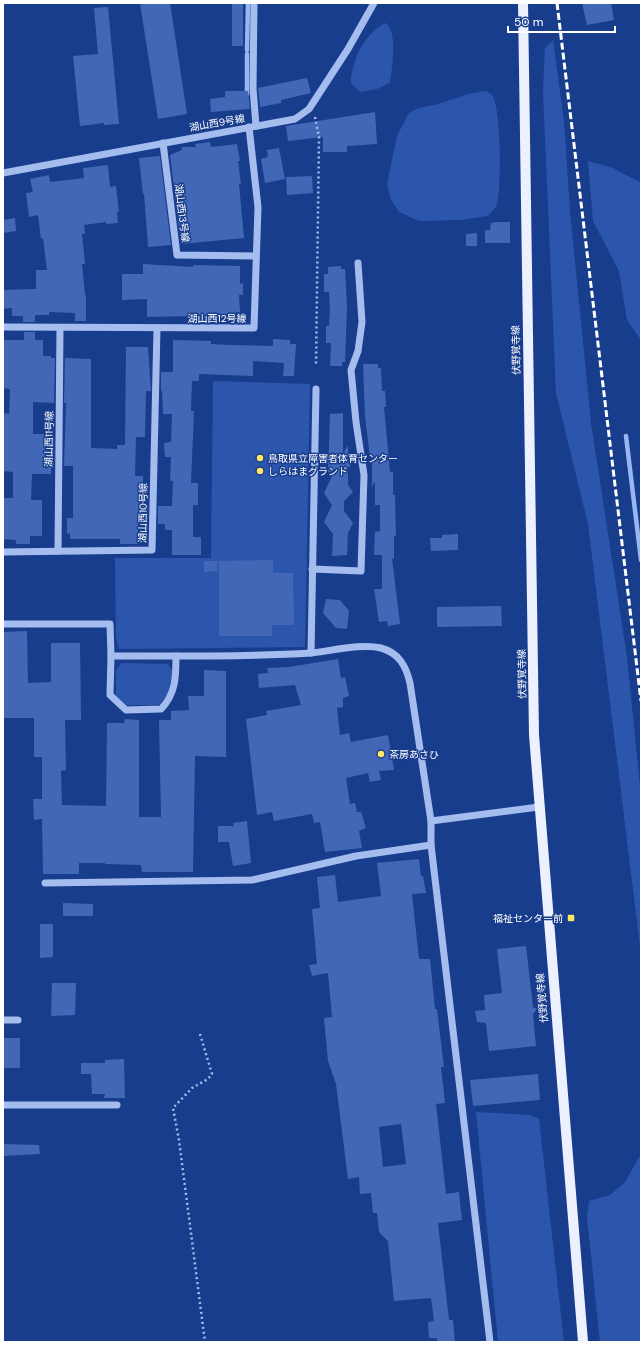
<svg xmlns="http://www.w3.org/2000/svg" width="644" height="1345" viewBox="0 0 644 1345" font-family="'DM Sans','Noto Sans JP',sans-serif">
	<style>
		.green { fill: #2c56ac }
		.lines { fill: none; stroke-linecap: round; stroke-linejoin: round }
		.stream { stroke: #98b6f1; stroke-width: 4.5 }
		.building { fill: #4267b6; fill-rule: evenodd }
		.path { stroke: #a5bdee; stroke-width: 2.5; stroke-dasharray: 2 3; stroke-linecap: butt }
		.minor { stroke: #a5bdee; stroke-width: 7 }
		.major { stroke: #edf1ff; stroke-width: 10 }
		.rail { stroke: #fff; stroke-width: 3; stroke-dasharray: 7 3; stroke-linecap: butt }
		.poi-dot { fill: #ffe663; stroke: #193d8d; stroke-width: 1.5 }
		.labels { text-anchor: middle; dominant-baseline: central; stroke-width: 3; stroke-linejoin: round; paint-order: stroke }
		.street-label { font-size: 10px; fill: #fff; stroke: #193d8d }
		.poi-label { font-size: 10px; fill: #fff; stroke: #193d8d; text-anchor: start }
	</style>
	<rect width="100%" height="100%" fill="#193d8d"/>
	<g class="green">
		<path d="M386,23C398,33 392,68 390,83L377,89L360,92L351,83C351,61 366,31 386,23Z"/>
		<path d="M553,40L564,121L570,211L591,423L627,657L641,796V954L588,524L556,393L543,92L545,48Z"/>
		<path d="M487,91C487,92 491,94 492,95C501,106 502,189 497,204C496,208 491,212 488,216L460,220L419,221L399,212L391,200L387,184L397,136L409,113L419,108L435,105L472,93Z"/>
		<path d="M588,161L613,168L641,183V340L627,320L619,271L593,221Z"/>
		<path d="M213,381L310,384L305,647L119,649L116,638L115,558H211Z"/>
		<path d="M122,663L168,664L173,671L169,693L159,705H126L116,696V670Z"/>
		<path d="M476,1112L531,1115L539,1119L564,1342H498Z"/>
		<path d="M641,1154V1342H600L587,1217L589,1201L610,1195L625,1182Z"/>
	</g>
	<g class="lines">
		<g class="stream">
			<path d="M247,50L248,3"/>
			<path d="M247,54V94"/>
			<path d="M626,436L641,560"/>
		</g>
	</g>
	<g class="building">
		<path d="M140,3H170L187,114L158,119Z"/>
		<rect x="232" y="3" width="11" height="43"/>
		<path d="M582,3H611L614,20L587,25Z"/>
		<path d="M108,7L119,124L104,125V123L80,126L73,56L98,54L94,8Z"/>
		<path d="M307,78L311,93L281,100V103L260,107L258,88Z"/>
		<path d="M225,91H248L250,109L211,112L210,99L225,97Z"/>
		<path d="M375,112L377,144L347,146V152H323V137L288,141L286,126Z"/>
		<path d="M210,142L211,147L237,144L240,161H238L241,184H239L244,238L181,244L170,155L182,150V147H196L195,144Z"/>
		<path d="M279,148L285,179L265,183L261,159L268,157L267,150Z"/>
		<path d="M160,156L171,245L148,247L144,194H143L139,158Z"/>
		<path d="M108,165L110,187L116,186L119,212H117L118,223L106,224V222L84,225L85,234H82L85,264H82L85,295H86V321H75V313L49,312V315H35V322H23V316H12V308L3,309V290L36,289V270H47L43,238L41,239L38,215L29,217L26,193L33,192L30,179L49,175L50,182L84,178L83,168Z"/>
		<path d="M312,176L313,193L287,195L286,177Z"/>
		<path d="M15,218L16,231L3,233V220Z"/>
		<path d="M497,222H510V243H485V230H490L491,223Z"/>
		<path d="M477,233V246H466V234Z"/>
		<path d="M143,264L193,267V265L240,266V284L243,283V295H239L240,312H236V320L191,319V316L147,317V299L122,300V274H143Z"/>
		<path d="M341,266V269H345L347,307L345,362H342V366H330L331,343H326V326H329L330,310L329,292H324V274H328V267Z"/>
		<path d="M24,332H35V340H43V356H51V358H55L54,403L33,402V434H54V466L51,465V474H32L31,500H42V536H30V544H16V540L3,539V498H13V472L3,471V413L9,414L10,389L3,388V340H24Z"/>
		<path d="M273,339L290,340V344H296L294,376H283L284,363L253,361V376L199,374V381H192L191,411H194L191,483H198V505H193V537H201V555H172V530H165V524H158V506H172L173,481H170L171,457H165L164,443L171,442L172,414H163L162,391H161V372H173V340L211,341V344L231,345L273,346Z"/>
		<path d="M126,347H148L151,391H146L145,437H136L135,476H143V505L148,506V524H138V544H120V539H70V533L67,534V518H73V466H64L66,403H64L65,358L91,359V448L117,449V445H125Z"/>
		<path d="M363,364H378V368H381L382,391H385L386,407H384L390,472H393V495H395L396,536H394V559L392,558L400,624L388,626L387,621L379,622L374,589H382V555H374L375,532L380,531V505H375V481L372,487V458H370L365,416Z"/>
		<path d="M343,413V454L348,445V456H350V467H348V485L353,492L344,501V511L353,523L348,533L347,555L332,556L333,534L324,522L332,505L324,493L334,472H328L330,414Z"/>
		<path d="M458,534V550L431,551L430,538H442V535Z"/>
		<path d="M273,560V573H293L294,625H272V636H219V561Z"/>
		<path d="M204,561H218L217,571L204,572Z"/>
		<path d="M326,599L340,600L349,611L347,629L336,628L323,613Z"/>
		<path d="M501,606L502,626L437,627V607Z"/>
		<path d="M27,631L28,683L51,682V643H80L81,720H65L66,770L61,771L62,805L106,806L107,723H124L125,719L139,720V817H161L159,720H171V711L189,710L188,696H204V670L226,671V757L195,756L193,872H142L141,865L105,864V863H79V874H43L42,819L34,820L33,799H42V757H34V718H3V632Z"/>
		<path d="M338,659L341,678L345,677L349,696L343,698V707L337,708L340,735L349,733L351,742L388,735L394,770L379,771L381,780L370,782L368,773L346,778L350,804L355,803L357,812H361L366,828L359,831L362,848L325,852L320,822L314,823L312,814L274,821L272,812L257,815L246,719L267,715L266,711L301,705L295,685L259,688L258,674L268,673L267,668L289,667Z"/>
		<path d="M247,821L251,863L233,866L229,842H218V826H234L233,823Z"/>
		<path d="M419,859L421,876H423L426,893L412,894L419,959H430L435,1009H437L444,1067H441L445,1103L436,1104L446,1194L459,1192L462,1220L438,1223L449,1320H453L455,1342H437V1338H429L428,1322L434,1321L431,1298L394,1301L388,1241L379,1232L377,1213H373L371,1193L360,1194L359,1177L348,1179L336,1084L328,1061L324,1018L332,1017L328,973L312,976L309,965L317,964L312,909L320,908L317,877L335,875L338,902L381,896L377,863ZM401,1124L406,1164L383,1167L379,1127Z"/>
		<path d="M63,903L93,904V916H63Z"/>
		<path d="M40,924H53V957L40,958Z"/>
		<path d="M526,946L533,1007L537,1009L533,1014L536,1046L489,1051L486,1023L477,1022L475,1011L485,1010L484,995L502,993L497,949Z"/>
		<path d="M52,983H76L75,1015L51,1016Z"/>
		<rect x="3" y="1038" width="17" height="30"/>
		<path d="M124,1059L125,1098H104L105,1094H92L91,1074H81V1063H105V1060Z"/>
		<path d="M538,1074L540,1100L473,1106L470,1080Z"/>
		<path d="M3,1144L39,1145L40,1154L3,1156Z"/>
	</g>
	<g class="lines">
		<g class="path">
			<path d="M315,117L319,137L316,366"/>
			<path d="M200,1034L212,1074L208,1079L192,1088L173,1108L179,1140L205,1342"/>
		</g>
		<g class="minor">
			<path d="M254,3L253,88L256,126"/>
			<path d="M163,143L177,255L256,256"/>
			<path d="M3,173L295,119L309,109L348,49L374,3"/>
			<path d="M3,327L254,328L258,207L249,127"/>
			<path d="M58,551L60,328"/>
			<path d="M3,552L152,550L157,328"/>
			<path d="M312,569L361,571L364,475L356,422L351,370L358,351L362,322L358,263"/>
			<path d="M3,624H110L111,656C178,656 245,657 311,653C331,651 362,643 381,648C399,653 406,666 410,683L431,821V845L490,1342"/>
			<path d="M311,653L316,389"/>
			<path d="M111,656L110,695L126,710L161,709C176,694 176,676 176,656"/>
			<path d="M431,821L539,807"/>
			<path d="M45,883L252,880L356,856L431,845"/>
			<path d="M3,1020H18"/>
			<path d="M3,1105H117"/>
		</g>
		<path class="major" d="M523,3L534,735L583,1342"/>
		<path class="rail" d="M557,3L641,701"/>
	</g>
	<g class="poi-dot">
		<circle cx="260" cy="458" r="4"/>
		<circle cx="260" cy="471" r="4"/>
		<circle cx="381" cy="754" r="4"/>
		<rect x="567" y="914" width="8" height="8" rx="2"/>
	</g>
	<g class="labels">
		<g class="street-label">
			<text transform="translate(217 123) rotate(-10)">湖山西9号線</text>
			<text transform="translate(182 213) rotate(83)">湖山西13号線</text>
			<text x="217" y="318">湖山西12号線</text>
			<text transform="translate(516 350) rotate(-91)">伏野覚寺線</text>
			<text transform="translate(49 439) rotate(-89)">湖山西11号線</text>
			<text transform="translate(143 513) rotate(-89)">湖山西10号線</text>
			<text transform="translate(522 674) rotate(-91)">伏野覚寺線</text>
			<text transform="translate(542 998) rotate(-95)">伏野覚寺線</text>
		</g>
		<g class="poi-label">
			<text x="268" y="458">鳥取県立障害者体育センター</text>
			<text x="268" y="471">しらはまグランド</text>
			<text x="389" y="754">茶房あさひ</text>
			<text x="563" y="918" text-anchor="end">福祉センター前</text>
		</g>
	</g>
	<rect width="644" height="1345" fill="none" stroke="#ffffff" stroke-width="8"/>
	<path d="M508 26v6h107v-6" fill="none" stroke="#ffffff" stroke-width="2"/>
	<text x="514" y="26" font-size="12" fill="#ffffff" stroke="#193d8d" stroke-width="3" paint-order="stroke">50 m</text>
</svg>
